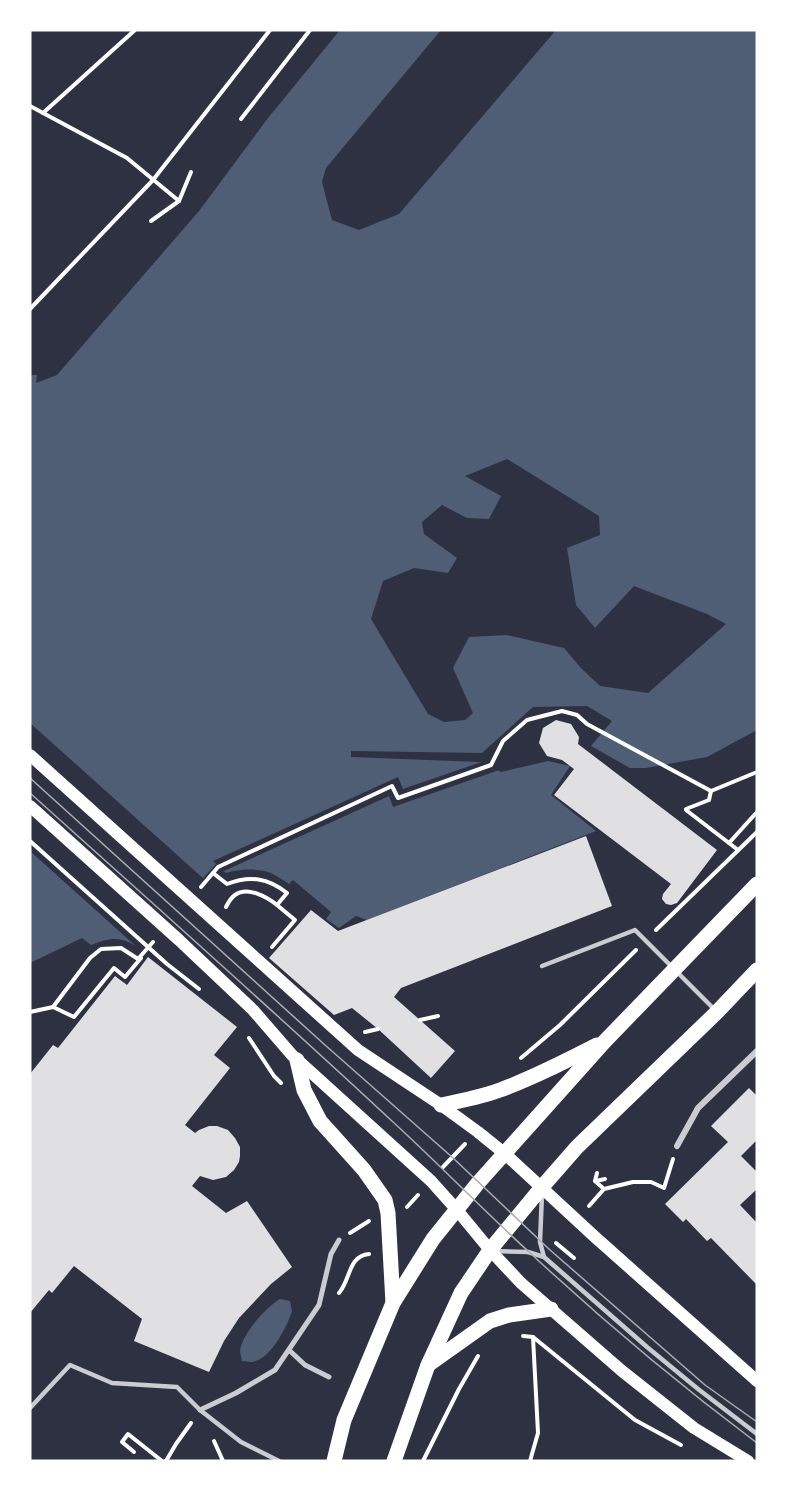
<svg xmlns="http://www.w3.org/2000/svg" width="787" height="1491" viewBox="0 0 787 1491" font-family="Roboto,sans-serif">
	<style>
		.water { fill: #4f5d75; fill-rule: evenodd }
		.pier { fill: #2d3142 }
		.building { fill: #e0e0e3 }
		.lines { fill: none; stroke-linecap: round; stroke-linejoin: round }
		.path { stroke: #fff; stroke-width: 4 }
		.service { stroke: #caccd0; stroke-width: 4.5 }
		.pedestrian { stroke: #caccd0; stroke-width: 5 }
		.minor { stroke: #caccd0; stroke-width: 6 }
		.secondary { stroke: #fff; stroke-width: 12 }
		.primary { stroke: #fff; stroke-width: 15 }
		.tram { stroke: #abadb3; stroke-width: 1.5 }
	</style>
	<rect width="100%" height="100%" fill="#2d3142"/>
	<g class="water">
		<path d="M340,30H441L326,168L322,182L332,220L359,230L399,214L556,30H757V730L707,757L646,768H630L591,746L612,721L587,706L533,707L482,753L351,751V757L480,762L487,761L493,768L501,772L548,761L570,766L551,795L596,831L367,920L356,916L339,928L326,919L331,912L293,880L289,884C283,880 277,876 271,873C258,868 239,869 226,873L216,864L139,948C121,936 111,937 91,945L82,938L30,963V375H37L36,383L57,375L199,211L268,118ZM507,459L599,516L600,535L567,548L576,605L595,628L634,586L707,614L726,624L648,693L600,686L581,668L564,648L507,635L469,637L453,668L473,713L465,720L444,722L428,714L371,619L383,581L414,568L448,573L457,558L424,534L422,522L442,505L467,518L489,519L501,496L465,476Z"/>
		<path d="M280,1299L290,1301L292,1311C287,1327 270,1361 251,1362C248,1362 245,1361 242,1361C242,1360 240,1352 240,1351C242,1334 266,1307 280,1299Z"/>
	</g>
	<g class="pier">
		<path d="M30,723L205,880L140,951H139V949L30,851Z"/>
		<path d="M490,759L495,765L502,769L393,807L389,796L224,871L213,861L398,777L403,789Z"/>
	</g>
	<g class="building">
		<path d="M556,720L571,724L579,737L578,744L717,850L677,903L671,905L666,904L662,899L663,894L671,884L554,795L574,769L562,760L547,756L539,743L543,728Z"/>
		<path d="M586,836L612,906L401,988L394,997L455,1051L431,1078L378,1029L352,1008L334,1015L269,958L311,910L338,931Z"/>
		<path d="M148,957L237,1027L214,1055L230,1068L185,1125L195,1133L199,1130L209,1126H217L228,1130L235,1138L240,1147V1156L239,1162L234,1170L226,1177L213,1180L200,1176L192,1186L226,1213L247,1201L292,1267L271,1284L239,1318L224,1341L209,1372L134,1341L142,1319L74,1266L52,1293L49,1290L30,1313V1074L53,1045L58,1048L115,976L127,985Z"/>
		<path d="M749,1088L757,1096V1140L741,1156L757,1172V1189L740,1205L757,1223V1285L711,1238L707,1241L686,1219L683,1222L665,1204L728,1142L711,1126Z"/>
	</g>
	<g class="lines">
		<g class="path">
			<path d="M30,106L127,158L179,201"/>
			<path d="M43,113L135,30"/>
			<path d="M241,119L310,30"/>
			<path d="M151,221L179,201L191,172"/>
			<path d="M30,309L153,180L270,30"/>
			<path d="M686,809L709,800L711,791"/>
			<path d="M686,810L729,843"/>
			<path d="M30,841L167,964L199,989"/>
			<path d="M738,850L729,843L757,812"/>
			<path d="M213,873L227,884C250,875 268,878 287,893L277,905C267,897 248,886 235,895C232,897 228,903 226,907"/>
			<path d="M201,887L218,867L392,786L398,798L491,765L503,741L527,720L562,711L577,715L587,724L711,791L757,772"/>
			<path d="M656,930L757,832"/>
			<path d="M272,947L295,920L277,905"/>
			<path d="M53,1007L74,1017L114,968L125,977L141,958"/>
			<path d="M30,1012L53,1007L90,958L101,949L121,948L138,959L153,942"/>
			<path d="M420,1020L438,1016"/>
			<path d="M365,1032L378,1029"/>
			<path d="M249,1038L274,1076L281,1083"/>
			<path d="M521,1058L560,1025L636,950"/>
			<path d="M443,1167L465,1144"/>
			<path d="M595,1181L604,1189"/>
			<path d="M595,1181L597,1173"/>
			<path d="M596,1181L605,1179"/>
			<path d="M589,1206L604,1189L633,1182H651L664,1188L673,1159"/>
			<path d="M407,1207L418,1195"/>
			<path d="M350,1233L369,1221"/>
			<path d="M556,1243L574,1258"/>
			<path d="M339,1293C351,1279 348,1256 369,1254"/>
			<path d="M523,1336L533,1337L635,1420L681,1445"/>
			<path d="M214,1441L223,1461"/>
			<path d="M134,1452L122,1442L128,1434L162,1461"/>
			<path d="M166,1461L176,1444L191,1423"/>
			<path d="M423,1461L459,1389L478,1356"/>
			<path d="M530,1461L538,1433L533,1337"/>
		</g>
		<g class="service">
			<path d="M542,966L635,930L715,1010"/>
			<path d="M542,1194L540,1242L544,1257"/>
			<path d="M493,1251L528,1252L544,1257L647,1347L698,1389L757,1434"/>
			<path d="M30,1408L70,1365L112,1383L177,1387L200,1410L241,1442L279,1461"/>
		</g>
		<g class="pedestrian">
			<path d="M289,1350L305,1365L329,1377"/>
			<path d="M200,1410L236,1393L275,1370L319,1305L331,1254L339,1240"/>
		</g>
		<path class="minor" d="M677,1146L698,1108L757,1051"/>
		<g class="secondary">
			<path d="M30,755L358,1050L441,1105L478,1132L504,1153L595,1237L757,1381"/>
			<path d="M30,806L179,940L253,1010L292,1055L431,1181L457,1210L490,1250L521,1283L622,1371L694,1428L748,1461"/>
		</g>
		<g class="primary">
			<path d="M297,1060L304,1090L320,1121L364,1170L385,1200L388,1213L393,1303"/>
			<path d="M441,1105C461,1101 481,1097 500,1090C533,1078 566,1061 597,1045"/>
			<path d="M428,1365L490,1321L509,1315L551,1309"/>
			<path d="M334,1461L344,1420L393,1303L433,1239L478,1183L605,1041L757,884"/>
			<path d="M394,1461L428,1365L461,1293L490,1250L542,1187L577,1147L717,1012L757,970"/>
		</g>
		<g class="tram">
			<path d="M30,778L325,1045L452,1157L550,1250L705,1385L757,1422"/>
			<path d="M30,793C151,902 274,1011 393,1122C439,1164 482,1209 528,1251C601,1319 677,1383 757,1443"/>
		</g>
	</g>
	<rect width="787" height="1491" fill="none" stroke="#ffffff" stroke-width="63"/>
</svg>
